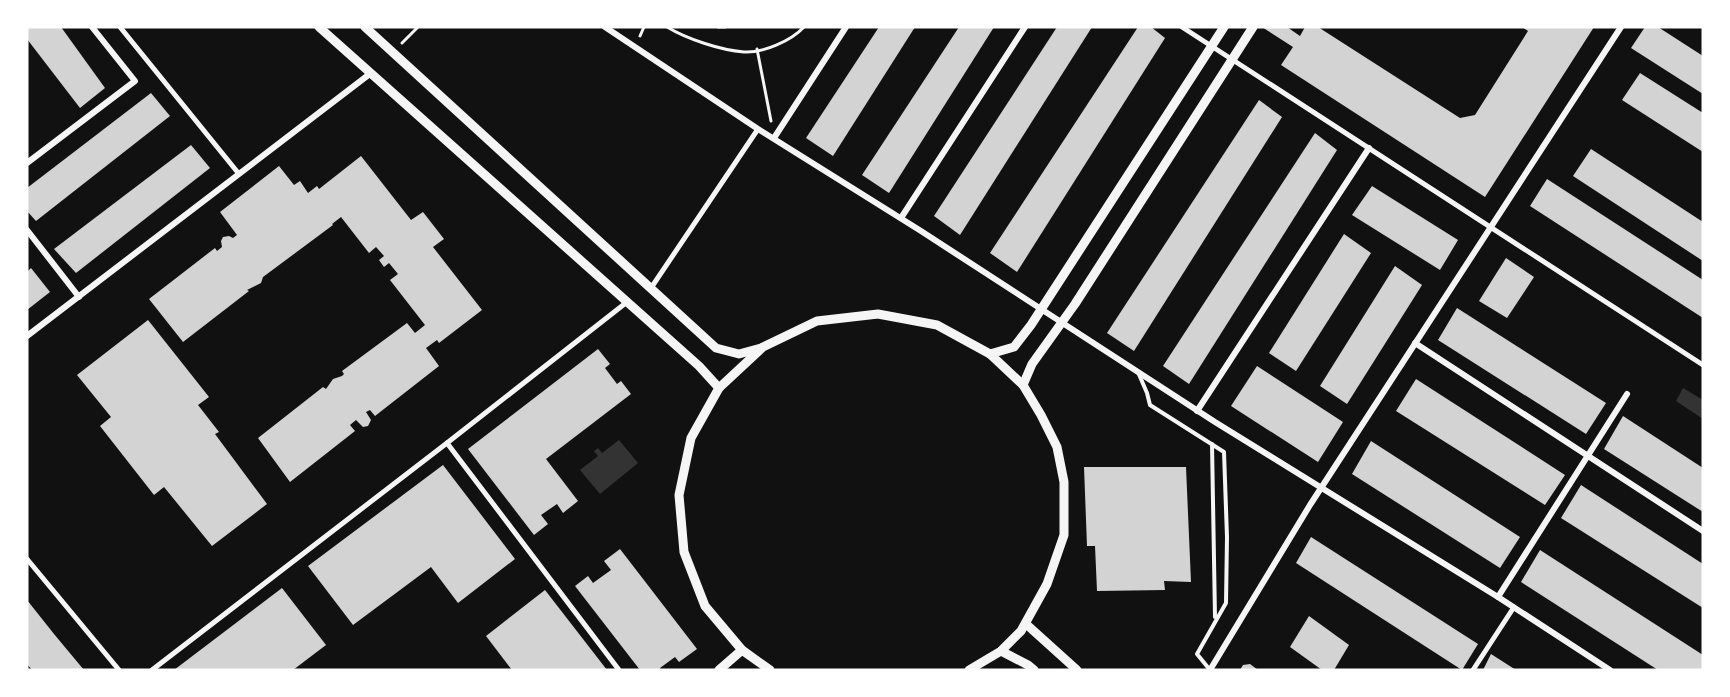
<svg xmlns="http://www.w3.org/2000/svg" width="1730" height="697" viewBox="0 0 1730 697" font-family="Merriweather,serif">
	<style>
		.water { fill: #333 }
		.building { fill: #d3d3d3 }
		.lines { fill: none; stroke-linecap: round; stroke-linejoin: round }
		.path { stroke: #f5f5f5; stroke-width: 3 }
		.service { stroke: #f5f5f5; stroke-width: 4 }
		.pedestrian { stroke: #f5f5f5; stroke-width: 5 }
		.minor { stroke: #f5f5f5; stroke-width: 6 }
		.tertiary { stroke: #f5f5f5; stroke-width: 9 }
	</style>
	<rect width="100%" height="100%" fill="#111"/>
	<g class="water">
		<path d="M1683,388L1703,400V419L1676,401Z"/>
		<path d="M619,440L638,463L600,494L580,470L598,456L594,451L598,448L602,453Z"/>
	</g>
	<g class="building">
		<path d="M27,27H61L105,88L80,108L27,39Z"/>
		<path d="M879,27H915L833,156L806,138Z"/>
		<path d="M959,27H994L889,193L862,175Z"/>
		<path d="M1057,27H1092L960,235L934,216Z"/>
		<path d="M1138,27H1151L1165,38L1017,272L990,253Z"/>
		<path d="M1262,27H1287L1300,36L1305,27H1318L1460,118L1475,115L1528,31L1522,27H1594L1485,197L1281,65L1293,47Z"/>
		<path d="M1645,27H1658L1703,56V94L1631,48Z"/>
		<path d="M1640,73L1703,113V152L1622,100Z"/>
		<path d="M151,93L170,116L36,221L27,211V188Z"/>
		<path d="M1259,100L1282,117L1134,351L1107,333Z"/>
		<path d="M1315,133L1337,150L1189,384L1163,366Z"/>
		<path d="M191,145L210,168L76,273L54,249Z"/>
		<path d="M1591,149L1703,222V261L1573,176Z"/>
		<path d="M361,156L411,220L423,212L444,239L433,247L482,310L439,343L437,340L426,348L439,366L375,416L370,410L366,412L371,420L368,426L363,427L356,420L350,425L355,431L290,482L258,438L323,387L326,389L333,379L342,376L344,374L342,371L407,323L415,333L425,325L390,280L398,274L389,263L384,267L379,260L384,256L376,247L369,253L341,217L332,224L333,225L263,277L261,283L247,290L249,291L183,342L149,299L215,248L217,251L222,247L221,241L223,237L229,236L233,238L237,235L220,212L279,166L294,185L300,181L308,193L317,186L319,189Z"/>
		<path d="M1547,179L1703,280V318L1530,206Z"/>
		<path d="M1372,186L1458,240L1440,270L1352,215Z"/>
		<path d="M1344,234L1371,253L1296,371L1269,353Z"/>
		<path d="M1506,258L1534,277L1507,318L1479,301Z"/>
		<path d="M1395,266L1422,285L1347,404L1320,386Z"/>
		<path d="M31,268L50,292L27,310V272Z"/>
		<path d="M1457,308L1606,403L1586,434L1438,340Z"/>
		<path d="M148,320L209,397L198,405L219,432L215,434L267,504L212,546L164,487L154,495L100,426L111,417L77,375Z"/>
		<path d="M598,349L610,364L605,368L617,384L621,381L631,394L546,459L578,501L563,513L557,504L541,515L548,524L534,535L468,449Z"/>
		<path d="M1257,366L1343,422L1318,462L1231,406Z"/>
		<path d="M1416,379L1565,475L1545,505L1396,411Z"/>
		<path d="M1623,416L1703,468V512L1604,449Z"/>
		<path d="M1371,441L1520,537L1500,568L1352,474Z"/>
		<path d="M443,465L515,559L458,603L431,567L353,625L308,566Z"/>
		<path d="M1084,467H1186L1191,582L1164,581L1165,590L1097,591L1095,546H1087Z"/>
		<path d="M1581,485L1703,564V608L1561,518Z"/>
		<path d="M1311,537L1478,644L1462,670L1296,563Z"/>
		<path d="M620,549L697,649L679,662L675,657L660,668L661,670H640L575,586L588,576L593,583L611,570L604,561Z"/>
		<path d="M1540,550L1703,655V670H1658L1521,582Z"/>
		<path d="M282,588L326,645L293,670H174Z"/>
		<path d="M545,590L607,670H512L486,636Z"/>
		<path d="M27,600L54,634L84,670H32L27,664Z"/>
		<path d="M1309,616L1349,645L1334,670H1322L1290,647Z"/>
		<path d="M1491,654L1516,670H1483Z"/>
		<path d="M1250,664L1258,670H1240L1243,665Z"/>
	</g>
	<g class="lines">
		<g class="path">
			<path d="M667,27C687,39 720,50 744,52C763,53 791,41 804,27"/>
			<path d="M718,27H725"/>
			<path d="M640,36L644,27"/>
			<path d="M402,43L418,27"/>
			<path d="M757,49L771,121"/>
		</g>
		<g class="service">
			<path d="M1138,372L1147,393L1150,405L1224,452L1227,537L1226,603L1197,654L1210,670"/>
			<path d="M1212,444L1215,617"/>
		</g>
		<g class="pedestrian">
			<path d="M120,27L239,174"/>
			<path d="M1182,27L1703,365"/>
			<path d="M651,288L758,129"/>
			<path d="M447,443L619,670"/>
			<path d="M27,559L119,670"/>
			<path d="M152,670L447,443L627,302"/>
			<path d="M1473,670L1514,607"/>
		</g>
		<g class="minor">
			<path d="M605,27L758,129L921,231L1215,422L1498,597L1610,670"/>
			<path d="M774,138L846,27"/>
			<path d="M27,163L135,81L92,27"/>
			<path d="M901,218L1025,27"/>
			<path d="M27,230L79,297"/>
			<path d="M27,336L371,73"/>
			<path d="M1415,343L1703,531"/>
			<path d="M1197,411L1369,148"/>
			<path d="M1498,597L1627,394"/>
			<path d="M1210,670L1310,505L1621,27"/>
		</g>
		<g class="tertiary">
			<path d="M319,27L699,366L719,388"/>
			<path d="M365,27L716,348L739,354L761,348"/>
			<path d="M990,354L1014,347L1031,325L1224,27"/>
			<path d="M1023,385L1032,364L1075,304L1253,27"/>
			<path d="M1026,624L1077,670"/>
			<path d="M1001,651L1028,665L1034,670"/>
			<path d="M719,670L742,650"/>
			<path d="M770,670L742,650L705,606L684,552L679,495L691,438L719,388L763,347L817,321L878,314L937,325L990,354L1023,385L1041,415L1057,447L1064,482V535L1047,584L1021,631L1001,651L969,670"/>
		</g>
	</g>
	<rect width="1730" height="697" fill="none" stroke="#ffffff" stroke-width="57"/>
</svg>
